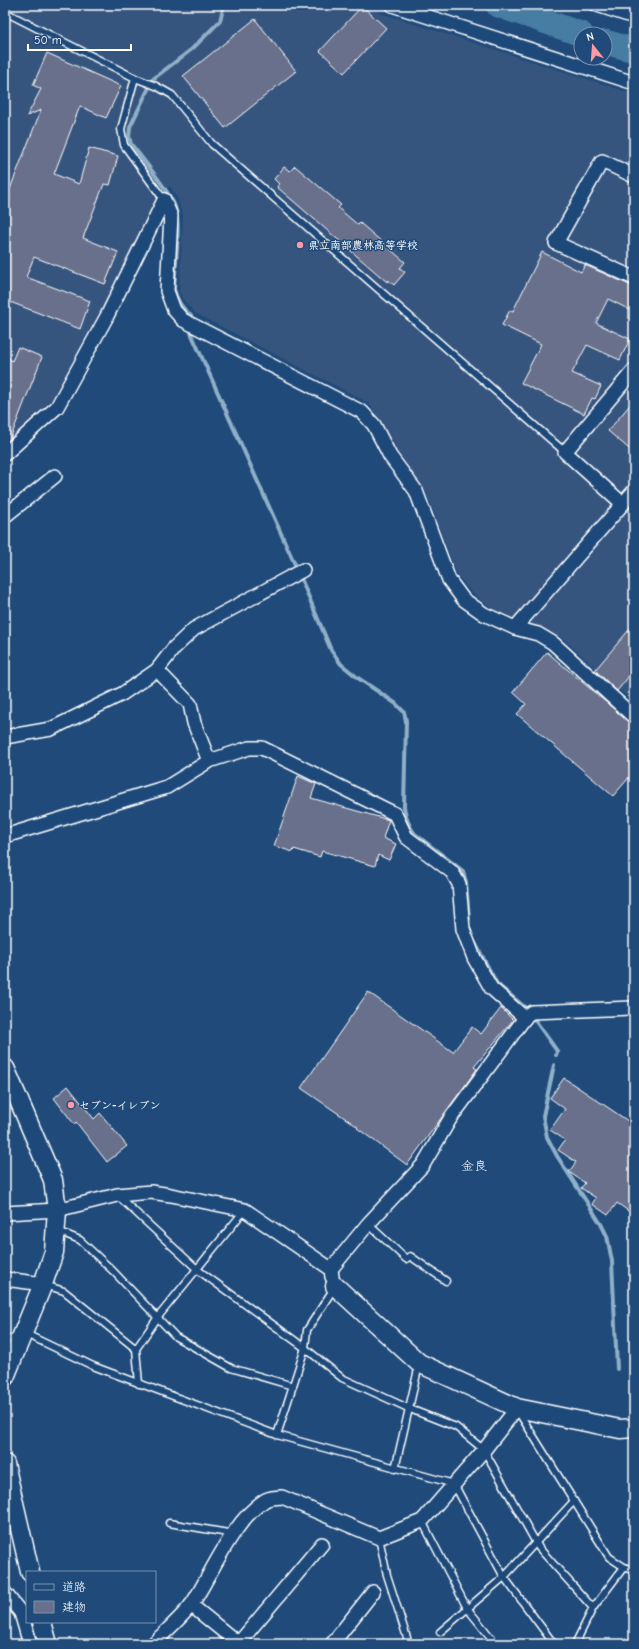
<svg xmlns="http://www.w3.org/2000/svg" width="639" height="1649" viewBox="0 0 639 1649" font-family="'Comic Neue','Klee One',sans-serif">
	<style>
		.built { fill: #35557f }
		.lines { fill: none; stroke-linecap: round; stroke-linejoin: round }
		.stream { stroke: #90b0c8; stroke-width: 4 }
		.river { stroke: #467ba3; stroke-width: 25 }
		.building { fill: #69708c; stroke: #fff }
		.lane-casing { stroke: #fff; stroke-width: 9 }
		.street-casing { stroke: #fff; stroke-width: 16 }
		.secondary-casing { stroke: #fff; stroke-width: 21 }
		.lane { stroke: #1f4a7a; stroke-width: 6 }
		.street { stroke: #1f4a7a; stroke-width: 13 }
		.secondary { stroke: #1f4a7a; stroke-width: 18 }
		.poi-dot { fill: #ff9aa2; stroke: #1f4a7a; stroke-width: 1.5 }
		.labels { text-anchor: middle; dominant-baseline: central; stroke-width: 3; stroke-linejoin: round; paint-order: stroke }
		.poi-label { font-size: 11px; font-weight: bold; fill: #fff; stroke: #1f4a7a; text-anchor: start }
		.quarter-label { font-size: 13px; fill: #fff; stroke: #1f4a7a }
	</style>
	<rect width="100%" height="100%" fill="#1f4a7a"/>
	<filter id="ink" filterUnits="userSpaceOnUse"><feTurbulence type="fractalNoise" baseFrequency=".025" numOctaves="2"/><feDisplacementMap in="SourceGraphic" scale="8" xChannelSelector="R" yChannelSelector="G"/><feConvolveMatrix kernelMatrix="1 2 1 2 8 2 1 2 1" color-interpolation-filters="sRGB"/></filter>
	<g filter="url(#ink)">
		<path class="built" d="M5,5H355L634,94V703L561,637L500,615L471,592L457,575L426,492L406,465L369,403L195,313L184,301L179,292L183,216L177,198L170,186L162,190L104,312L57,393L7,447L5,445Z"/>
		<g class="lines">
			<g class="stream">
				<path d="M191,316C182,308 177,301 174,289C175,267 181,226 175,207C170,191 142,159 131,144L129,137L130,127L153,79L192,49L220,21L224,5"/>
				<path d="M191,333L297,569L331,650L341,664L358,678L395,703L404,712L406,721L404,807C406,817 408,826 415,834L463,871L466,882L469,919"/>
				<path d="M474,941L497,984L527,1009L557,1051L556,1055"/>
				<path d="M554,1065L543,1116L547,1137L557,1156L601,1224L607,1236L612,1261L617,1369"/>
			</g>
			<g class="river">
				<path d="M498,5L581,34"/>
				<path d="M605,42L634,50"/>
			</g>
		</g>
		<g class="building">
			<path d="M362,6L386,28L344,73L320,51Z"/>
			<path d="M255,19L296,71L225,128L183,76Z"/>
			<path d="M47,53L121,86L106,118L80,106L54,174L79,184L89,148L118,156L110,185L104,184L83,238L118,252L105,284L34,257L26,277L90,301L80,329L5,300V193L8,194L41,110L27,116L41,89L33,85Z"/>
			<path d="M295,166L341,205L338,208L358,225L360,223L405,262L400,268L405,272L394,285L388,280L387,282L277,187L279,184L274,179L284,167L290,171Z"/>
			<path d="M542,252L581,272L585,265L634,287V312L608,299L596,323L630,339L620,360L587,345L572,373L601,386L595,399L592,398L584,414L521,383L541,344L502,325L510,310L513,311Z"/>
			<path d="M18,347L42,357L10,439L5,443V354L12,361Z"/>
			<path d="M634,400V453L608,431Z"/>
			<path d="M634,624V670L617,691L595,670Z"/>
			<path d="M547,652L634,726V772L613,796L517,714L526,704L513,692Z"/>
			<path d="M298,776L316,784L311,798L389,820L383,838L396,844L389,860L378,855L375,866L322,851L320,857L294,849L293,852L274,846Z"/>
			<path d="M368,992L453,1052L472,1027L481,1034L501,1008L513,1020L474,1067L477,1069L407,1165L357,1128L358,1127L301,1088Z"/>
			<path d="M564,1078L634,1125V1215L617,1203L608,1215L592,1204L596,1198L581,1188L585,1183L569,1172L576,1162L558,1150L565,1140L550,1130L565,1109L550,1098Z"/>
			<path d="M68,1086L94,1119L100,1113L127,1146L107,1162L76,1122L74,1124L54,1098Z"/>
		</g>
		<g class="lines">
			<g class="lane-casing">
				<g id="lane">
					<path d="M5,12L135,78L121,129L124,145L164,200"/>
					<path d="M135,78L156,86L172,95L212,144L565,452"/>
					<path d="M118,1196L198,1270L305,1348L342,1378L410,1409L456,1427L484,1450L539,1548L593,1608L575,1644"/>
					<path d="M368,1224L406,1259L410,1256L446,1281"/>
					<path d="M58,1231L80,1240L113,1271L176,1337L231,1368L293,1386"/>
					<path d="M45,1285L64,1291L136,1349"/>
					<path d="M24,1333L93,1366L277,1435L454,1484L504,1577L440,1632"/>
					<path d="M5,1337L19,1341"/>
					<path d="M139,1384L136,1349L158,1317L244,1211"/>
					<path d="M519,1413L609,1557L624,1567L634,1571"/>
					<path d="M277,1435L305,1348L307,1330L334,1288"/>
					<path d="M395,1469L419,1365"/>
					<path d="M422,1521L467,1608L496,1644"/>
					<path d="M169,1523L234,1534"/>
					<path d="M379,1538L387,1575L409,1644"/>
					<path d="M593,1608L624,1567"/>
					<path d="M554,1644L504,1577L574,1501"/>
				</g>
			</g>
			<g class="street-casing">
				<g id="street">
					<path d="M392,5L634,83"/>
					<path d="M597,5L634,17"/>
					<path d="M634,176L602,161L556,243L634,278"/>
					<path d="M164,200L171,216L167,291L174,310L183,320L362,412L374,425L390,456L416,491L449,580L463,599L484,614L515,628L538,634L553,643L634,717"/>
					<path d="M5,454L57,407L106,318L164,200"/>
					<path d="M623,504L565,452L634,370"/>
					<path d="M5,516L55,476"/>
					<path d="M515,628L634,491"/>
					<path d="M157,670L174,648L194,629L303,570"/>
					<path d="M5,737L51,729L122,694L157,670L190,704L194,723L209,761L249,748H262L395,814L406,837L452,872L459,884L463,929L474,958L491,988L525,1018"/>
					<path d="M5,836L167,787L209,761"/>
					<path d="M5,1213L57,1210L117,1195L151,1192L171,1195L245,1210L331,1269L332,1277"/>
					<path d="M331,1269L368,1224L423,1165L450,1119L527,1015L532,1012L632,1008"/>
					<path d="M5,1279L43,1284"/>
					<path d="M5,1593L21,1613L30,1644"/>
					<path d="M191,1605L239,1644"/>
					<path d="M153,1644C166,1631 181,1618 192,1604C212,1573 233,1521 264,1501C269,1497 276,1498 282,1497L379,1538L422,1521L484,1450L517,1408"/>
					<path d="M238,1644L322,1544"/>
					<path d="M332,1644L373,1592"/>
				</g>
			</g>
			<g class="secondary-casing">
				<g id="secondary">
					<path d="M5,1068L53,1180L57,1210L54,1252L43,1284L5,1377"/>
					<path d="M335,1286L419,1363L517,1408L620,1429L634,1428"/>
					<path d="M5,1464L30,1572"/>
					<path d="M42,1622L48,1644"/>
				</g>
			</g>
			<use href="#lane" class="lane"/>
			<use href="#street" class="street"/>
			<use href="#secondary" class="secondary"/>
		</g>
	</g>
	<g class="poi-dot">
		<circle cx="300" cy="245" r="4"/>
		<circle cx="71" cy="1105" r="4"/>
	</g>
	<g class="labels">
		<g class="poi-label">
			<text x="308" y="245">県立南部農林高等学校</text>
			<text x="79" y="1105">セブン-イレブン</text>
		</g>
		<g class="quarter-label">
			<text x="474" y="1165">金良</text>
		</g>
	</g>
	<rect width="639" height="1649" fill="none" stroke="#1f4a7a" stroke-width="20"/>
	<rect x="10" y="10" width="619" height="1629" fill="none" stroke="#fff" stroke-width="1.5" filter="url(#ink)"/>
	<rect x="26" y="1571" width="130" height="52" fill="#1f4a7a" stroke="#7992af"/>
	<rect x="34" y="1584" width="20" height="6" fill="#1f4a7a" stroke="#7992af"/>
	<text x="62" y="1591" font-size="12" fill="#ffffff">道路</text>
	<rect x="34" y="1601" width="20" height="12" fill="#69708c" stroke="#7992af"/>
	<text x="62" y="1611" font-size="12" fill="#ffffff">建物</text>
	<g transform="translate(593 46) rotate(343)"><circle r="19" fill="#1f4a7a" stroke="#7992af"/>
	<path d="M0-3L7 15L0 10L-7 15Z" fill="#ff9aa2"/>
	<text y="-6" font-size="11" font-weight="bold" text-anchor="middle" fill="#ffffff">N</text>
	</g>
	<path d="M28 44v6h103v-6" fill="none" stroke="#ffffff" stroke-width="2"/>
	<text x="34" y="44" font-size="12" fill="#ffffff" stroke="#1f4a7a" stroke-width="3" paint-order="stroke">50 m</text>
</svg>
